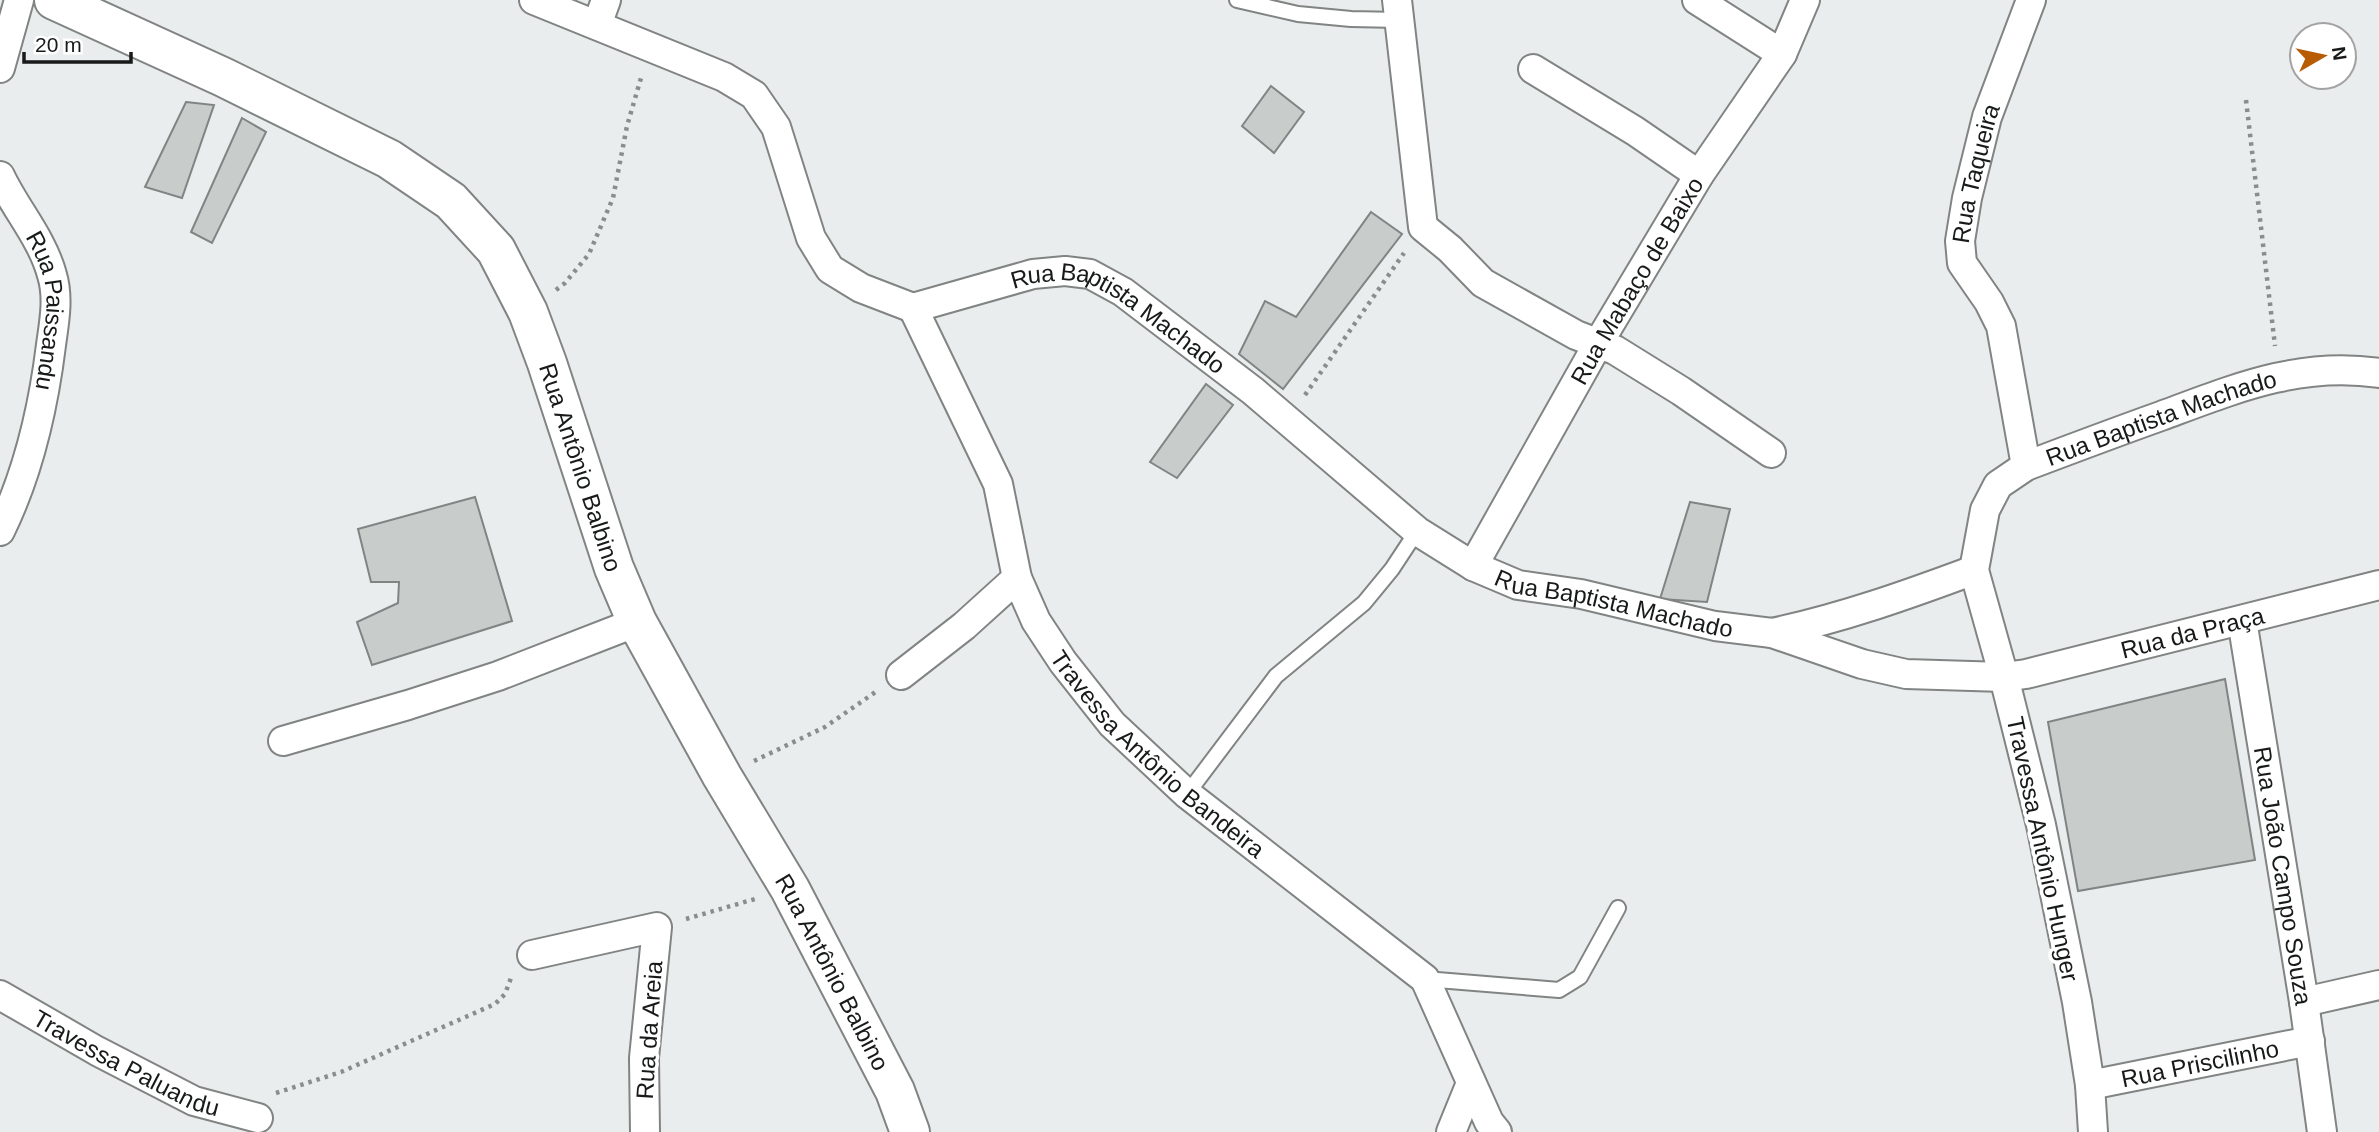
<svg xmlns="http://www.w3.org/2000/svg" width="2379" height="1132" viewBox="0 0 2379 1132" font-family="Arial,sans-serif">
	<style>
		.building { fill: #c8cccb; stroke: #808483; stroke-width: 2 }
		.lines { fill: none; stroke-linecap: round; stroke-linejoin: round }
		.lane-casing { stroke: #808483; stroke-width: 18 }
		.street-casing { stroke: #808483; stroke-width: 32 }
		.secondary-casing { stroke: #808483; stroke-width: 42 }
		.path { stroke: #8a8d8d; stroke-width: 4.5; stroke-dasharray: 3.5 5; stroke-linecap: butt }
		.lane { stroke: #fff; stroke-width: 14 }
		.street { stroke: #fff; stroke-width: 28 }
		.secondary { stroke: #fff; stroke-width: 38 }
		.labels { text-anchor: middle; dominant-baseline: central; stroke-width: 7; stroke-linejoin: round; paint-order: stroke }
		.street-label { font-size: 24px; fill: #181a1a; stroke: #fff }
	</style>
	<rect width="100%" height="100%" fill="#e9eded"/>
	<g class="building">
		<path d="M1271,86L1304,112L1274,153L1242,126Z"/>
		<path d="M186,102L214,105L182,198L145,187Z"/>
		<path d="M242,118L266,132L212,243L191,232Z"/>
		<path d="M1371,212L1402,234L1283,389L1239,354L1265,301L1296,317Z"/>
		<path d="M1206,384L1233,405L1177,478L1150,462Z"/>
		<path d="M475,497L512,621L372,665L357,622L398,603L399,582H371L358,529Z"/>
		<path d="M1690,502L1730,509L1707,602L1660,599Z"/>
		<path d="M2225,679L2255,860L2078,891L2048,722Z"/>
	</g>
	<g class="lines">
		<g class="lane-casing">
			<g id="lane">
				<path d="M1237,0L1298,14L1351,19L1399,20"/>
				<path d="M1187,794L1276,676L1364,603L1392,569L1417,531"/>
				<path d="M1425,979L1559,990L1580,977L1618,908"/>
			</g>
		</g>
		<g class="street-casing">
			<g id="street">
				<path id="s1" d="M534,0L724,77L754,95L776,127L811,238L830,269L861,288L913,308L1033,274L1065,271L1090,274L1123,292L1253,391L1417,531L1473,566L1518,585L1581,594L1715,626L1772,633L1862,664L1906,674L2004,677L2026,674L2379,585"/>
				<path d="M1397,0L1423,227L1450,249L1483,283L1576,335L1615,350L1681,391L1771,453"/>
				<path d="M1697,0L1782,54"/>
				<path d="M597,25L606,0"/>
				<path d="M0,68L19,0"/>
				<path d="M1533,69L1635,131L1699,175"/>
				<path id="s2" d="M0,176C16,210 42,238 52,275C59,298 54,323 51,345C43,410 29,472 0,531"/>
				<path id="s3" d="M913,308L998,484L1017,578L1036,621L1063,662L1112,724L1187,794L1425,979L1489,1122L1497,1132"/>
				<path id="s4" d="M2026,466L2001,326L1989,302L1962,263L1960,241L1967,198L1987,117L2031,0"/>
				<path id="s5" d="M1473,566L1599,342L1699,175L1782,54L1805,0"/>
				<path id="s6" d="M2242,620L2304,1002L2322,1132"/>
				<path d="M1772,633C1842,618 1907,595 1974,570"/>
				<path d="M901,675L964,626L1017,578"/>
				<path d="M283,741L408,705L498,676L637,622"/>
				<path d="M532,955L657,927L644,1058L645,1132"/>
				<path id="s7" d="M0,995L97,1051L194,1101L258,1118"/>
				<path d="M2304,1002L2379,985"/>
				<path id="s8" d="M2090,1085L2310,1041"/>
				<path d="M1451,1132L1471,1083"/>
				<path id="s9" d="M2093,1132L2090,1085L2077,1002L2041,825L2004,677L1974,570L1985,510L1998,485L2026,466C2071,449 2116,432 2161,416C2234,389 2300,361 2379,373"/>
			</g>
		</g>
		<g class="secondary-casing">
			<g id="secondary">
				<path id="s10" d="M54,0L223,77L389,159L451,201L496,250L528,312L547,363L614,568L637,622L722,776L790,889L895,1091L910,1132"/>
			</g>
		</g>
		<g class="path">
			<path d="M2246,100L2275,346"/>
			<path d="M556,290L565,283L589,254L613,198L627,126L641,78"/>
			<path d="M1305,395L1404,253"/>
			<path d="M754,761L825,727L877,691"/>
			<path d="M686,919L755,899"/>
			<path d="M276,1093L341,1072L495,1004L505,994L511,978"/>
		</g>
		<use href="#lane" class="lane"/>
		<use href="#street" class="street"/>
		<use href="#secondary" class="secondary"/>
	</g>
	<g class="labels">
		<g class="street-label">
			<text stroke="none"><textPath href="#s4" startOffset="308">Rua Taqueira</textPath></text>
			<text stroke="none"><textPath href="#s5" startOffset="329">Rua Mabaço de Baixo</textPath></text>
			<text stroke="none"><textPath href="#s2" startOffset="147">Rua Paissandu</textPath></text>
			<text stroke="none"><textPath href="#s1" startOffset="747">Rua Baptista Machado</textPath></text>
			<text stroke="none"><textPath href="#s9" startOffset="842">Rua Baptista Machado</textPath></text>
			<text stroke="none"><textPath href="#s10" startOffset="746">Rua Antônio Balbino</textPath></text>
			<text stroke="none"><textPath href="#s1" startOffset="1335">Rua Baptista Machado</textPath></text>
			<text stroke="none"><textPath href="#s1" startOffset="1928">Rua da Praça</textPath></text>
			<text stroke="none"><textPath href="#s3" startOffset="520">Travessa Antônio Bandeira</textPath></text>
			<text transform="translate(2043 849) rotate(78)">Travessa Antônio Hunger</text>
			<text stroke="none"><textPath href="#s6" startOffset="259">Rua João Campo Souza</textPath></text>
			<text stroke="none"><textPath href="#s10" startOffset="1312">Rua Antônio Balbino</textPath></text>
			<text transform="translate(649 1030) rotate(-86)">Rua da Areia</text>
			<text stroke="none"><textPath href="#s7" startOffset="144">Travessa Paluandu</textPath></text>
			<text stroke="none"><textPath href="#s8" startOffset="112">Rua Priscilinho</textPath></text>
		</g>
	</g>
	<g transform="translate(2323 56) rotate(81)"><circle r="33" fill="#ffffff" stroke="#a3a3a3" stroke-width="2"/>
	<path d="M0-5L12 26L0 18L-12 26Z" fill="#b85c04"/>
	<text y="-10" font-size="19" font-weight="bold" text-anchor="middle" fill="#181a1a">N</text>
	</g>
	<path d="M24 52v10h107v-10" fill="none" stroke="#181a1a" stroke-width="3.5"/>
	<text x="35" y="52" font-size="21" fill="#181a1a" stroke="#ffffff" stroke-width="5" paint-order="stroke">20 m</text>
</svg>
